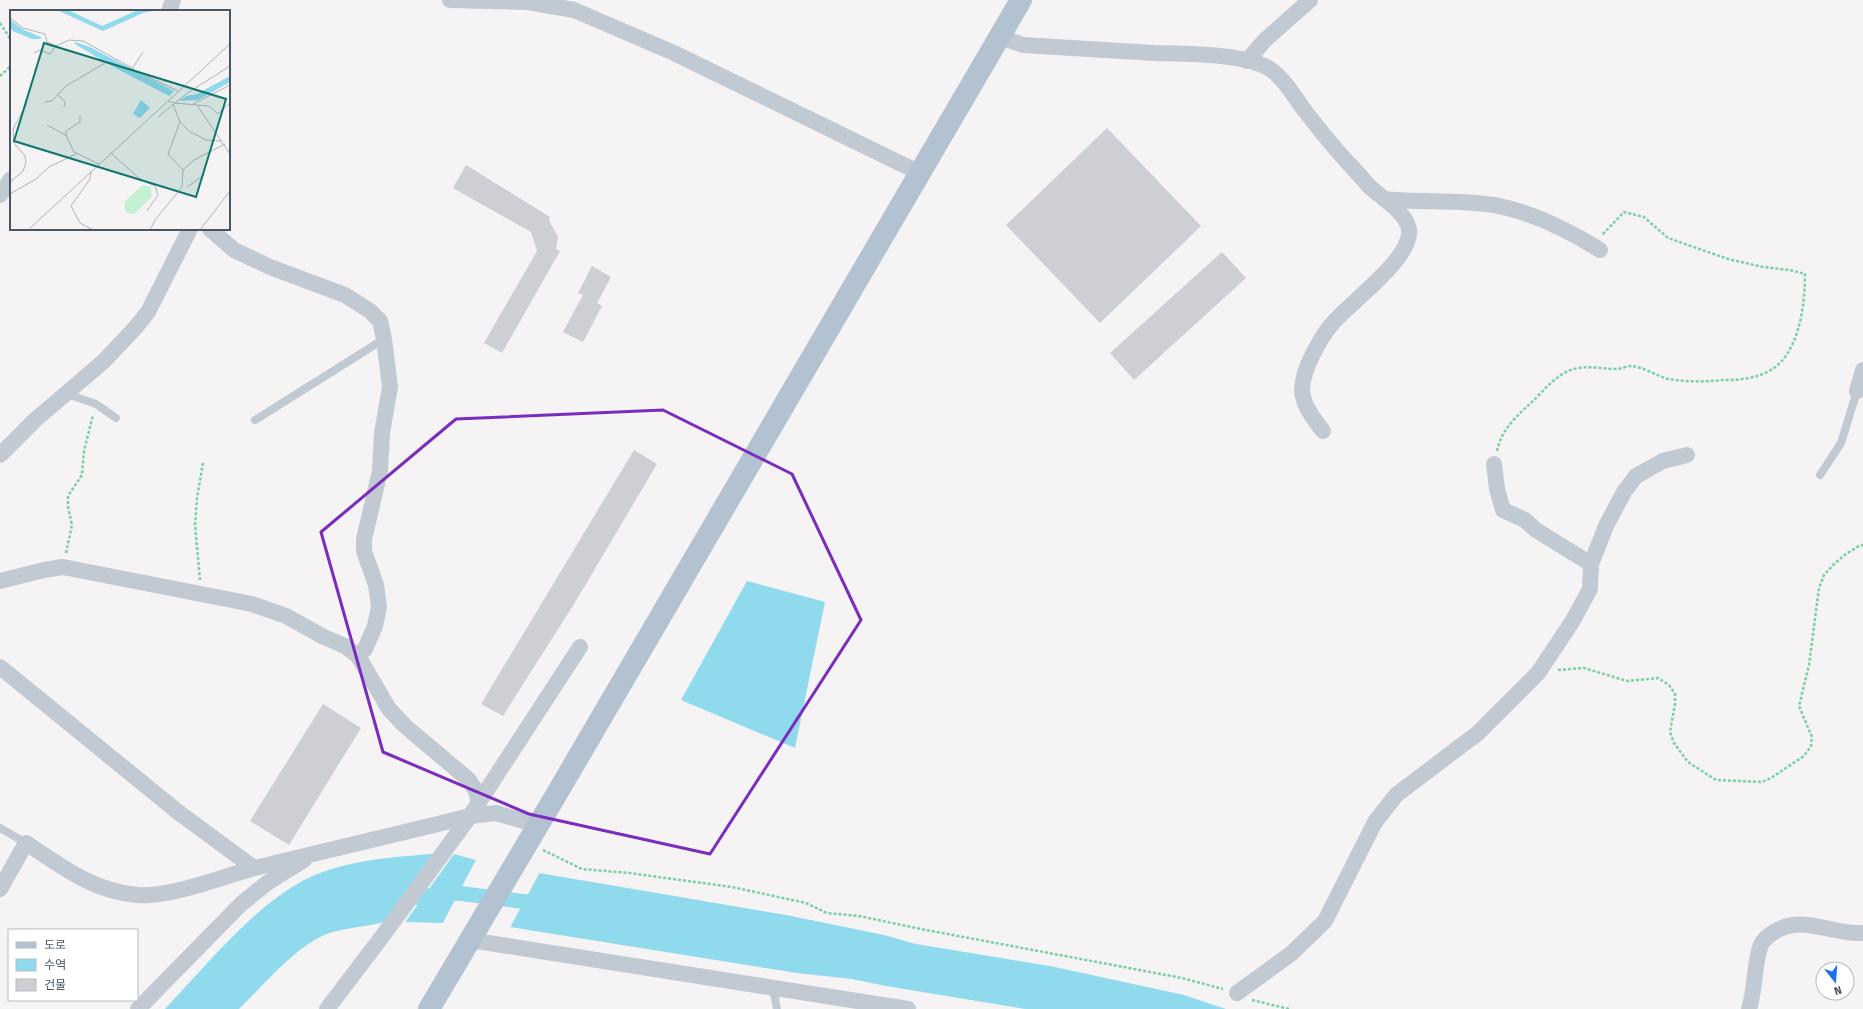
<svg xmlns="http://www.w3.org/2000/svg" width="1863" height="1009" viewBox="0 0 1863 1009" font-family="'Fira Sans','Noto Sans KR',sans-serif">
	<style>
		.water { fill: #90daee }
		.pier { fill: #f5f3f3 }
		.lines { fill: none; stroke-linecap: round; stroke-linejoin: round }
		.canal { stroke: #90daee; stroke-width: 15 }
		.building { fill: #cdcfd5 }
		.path { stroke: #7ad0a6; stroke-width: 2.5; stroke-dasharray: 3 2; stroke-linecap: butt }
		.service { stroke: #c1cad2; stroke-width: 8 }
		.minor { stroke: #c1cad2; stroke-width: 16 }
		.primary { stroke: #b3c2d1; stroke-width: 22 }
		.marked { fill: none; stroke: #7b2cbf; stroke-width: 3; stroke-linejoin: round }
		.inset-road { fill: none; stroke: #b1b4b9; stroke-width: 1 }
		.view { fill: #0f766e; fill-opacity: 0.15; stroke: #0f766e; stroke-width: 2 }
		.inset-edge { fill: none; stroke: #4a5661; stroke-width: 2 }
	</style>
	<rect width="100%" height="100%" fill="#f5f3f3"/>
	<g class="water">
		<path d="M747,581L825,602L795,748L681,700Z"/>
		<path d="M433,854L384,922C366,927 340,928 324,935C292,950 264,985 239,1009H165C205,967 247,914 297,884C336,861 389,857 433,854Z"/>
		<path d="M454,854L476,860L443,923L405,922Z"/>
		<path d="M539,873L786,915L884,935L916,944L1050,966L1184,995L1226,1009H1025L886,986L852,979L797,973L510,927Z"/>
	</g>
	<g class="pier">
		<path d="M453,852H455L404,924L403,921Z"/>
		<path d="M477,858L478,861L445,923L442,925Z"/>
		<path d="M537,872H540L509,929L508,926Z"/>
	</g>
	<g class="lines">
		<path class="canal" d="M401,899L457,893L544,904"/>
	</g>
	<g class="building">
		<path d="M1107,128L1201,226L1100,323L1006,225Z"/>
		<path d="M466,165L550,217L549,220L558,237L556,249L560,251L502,353L484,343L537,251L531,232L453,188Z"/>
		<path d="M1222,252L1246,278L1134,380L1110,353Z"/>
		<path d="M592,266L611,277L597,303L602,306L583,342L563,332L583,295L578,293Z"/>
		<path d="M634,450L657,464L574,604L503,716L481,704Z"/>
		<path d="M323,704L361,728L289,845L250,821Z"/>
	</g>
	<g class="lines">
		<g class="path">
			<path d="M0,23L11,40"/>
			<path d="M0,76L11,66"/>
			<path d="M1497,451C1502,428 1517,416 1534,400C1545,389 1558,373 1574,369C1588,365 1602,369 1616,369C1621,369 1627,366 1631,366C1644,367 1656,376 1669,379C1687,382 1705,382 1723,380C1737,380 1752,379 1765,373C1799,359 1805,306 1805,274L1790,270L1763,267L1728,259L1668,238L1644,217L1624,212L1602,235"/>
			<path d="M66,553L72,525L68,507V496L82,475L84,451L93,415"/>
			<path d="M200,580L195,525L197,498L203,463"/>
			<path d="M1558,670L1584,668L1627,681L1658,678L1669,685L1675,694V704L1670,732L1674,743L1688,762L1716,780L1762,782L1771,778L1804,756L1811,746L1812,737L1799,706L1809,665L1819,588L1824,575L1835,563L1846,554L1859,546L1863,545"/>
			<path d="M543,850L582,869L629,873L732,887L806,903L827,913L859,916L921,929L1182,978L1223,989"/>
			<path d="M1252,1000L1289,1009"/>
		</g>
		<g class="service">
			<path d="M67,394L96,404L116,418"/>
			<path d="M255,420L384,339"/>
			<path d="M1820,475L1841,443L1857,391"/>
			<path d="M0,828L26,843"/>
			<path d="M773,988L777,1009"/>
		</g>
		<g class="minor">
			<path d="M450,0L528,2L574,10L674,53L920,173"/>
			<path d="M169,11L173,0"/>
			<path d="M1000,37L1023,45C1067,48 1111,50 1154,53C1184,54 1245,53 1270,69C1283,78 1293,94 1302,107C1318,128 1334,148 1352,167C1358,173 1363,180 1369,186C1380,197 1407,212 1409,230C1412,259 1350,302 1332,324C1324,333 1318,344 1313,354C1295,389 1300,402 1323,431"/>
			<path d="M1247,61L1264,41L1310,0"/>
			<path d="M0,195L11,179"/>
			<path d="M1384,199C1421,203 1458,199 1494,205C1532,212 1568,230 1600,250"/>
			<path d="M210,229L234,250L270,267L345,295L370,311L380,321L384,339L390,387L382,433L380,471L364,539V551L376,585L379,607L375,626L365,649L358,656"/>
			<path d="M1857,391L1863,370"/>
			<path d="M0,455L35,420L104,361L136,327L148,312L190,229"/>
			<path d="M1494,464L1497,489L1503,510L1525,520L1536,530L1591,564"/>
			<path d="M0,581L44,570L63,567L252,604L286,616L324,637L345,646L358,656L389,709L405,726L469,780L476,791L479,803"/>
			<path d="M0,667L178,812L254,868"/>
			<path d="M0,889L26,843C63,867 92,891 137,895C170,898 223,876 255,868C327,850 399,834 470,816L496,813L537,825"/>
			<path d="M470,940L908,1009"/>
			<path d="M1237,993L1292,953L1325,921L1375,822L1396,795L1478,733L1538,673L1572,622L1590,589L1591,564L1606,526L1624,492L1636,476L1663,461L1687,455"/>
			<path d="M138,1009L241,904L267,883L304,860"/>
			<path d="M327,1009L384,934L470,816L580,647"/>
			<path d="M1749,1009C1755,990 1754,970 1759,951C1760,944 1765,938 1771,934C1801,912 1829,935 1863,933"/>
		</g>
		<path class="primary" d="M429,1009L559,790L1021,0"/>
	</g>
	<path class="marked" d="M663,410L792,474L861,620L710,854L529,814L383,752L321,532L456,419Z"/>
	<g transform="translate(10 10)">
		<rect width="220" height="220" fill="#f5f3f3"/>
		<path d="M133,175L141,177L142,187L124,204L118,203L114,198L115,191Z" fill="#c3f1d5"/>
		<path d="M47,0H58L92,16L128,0H147L133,3L93,21ZM0,10L14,20L31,27V29H22L3,21L0,17ZM65,32L80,37L164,81L159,86L100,55L65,34ZM220,66V72L188,90L169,91L176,86L187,84ZM131,90L140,98L130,108L123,104Z" fill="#90daee"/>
		<path class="inset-road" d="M0,8L13,18L35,24L37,32L46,36M133,42L122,59L168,81M24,43L30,40L40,44L46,36L59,30L73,31L122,58M48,85L55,92L54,97M158,91L164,93L199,96L208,104L220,93M35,92L42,91L56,76L95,53M163,94L170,112L179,121L196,130L212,131M183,94L220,75M187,95L220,144M70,105V112L56,121V125L64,142L89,154M148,107L176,84L220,56M170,112L158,144L173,160M37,115L57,126M101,143L130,169L145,176L148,185L137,201M81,161L80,169L61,196L70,213L83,220M0,172L13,161L16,153L15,146L4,133L3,119L17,93M177,177L194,165M0,184L26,169L39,157L66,144M18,220L220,34M140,220L145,210L172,177L173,160L184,150L215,134M190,220L220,181"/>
		<path class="view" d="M34,33L216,89L186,187L4,131Z"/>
		<rect width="220" height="220" class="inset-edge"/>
	</g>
	<rect x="8" y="929" width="130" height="72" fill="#ffffff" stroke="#b7bbc0"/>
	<rect x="16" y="942" width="20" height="6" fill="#b3c2d1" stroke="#b7bbc0"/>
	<text x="44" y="949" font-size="12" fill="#4a5661">도로</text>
	<rect x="16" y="959" width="20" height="12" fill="#90daee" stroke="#b7bbc0"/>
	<text x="44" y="969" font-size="12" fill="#4a5661">수역</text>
	<rect x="16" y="979" width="20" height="12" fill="#cdcfd5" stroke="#b7bbc0"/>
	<text x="44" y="989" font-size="12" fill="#4a5661">건물</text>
	<g transform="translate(1835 981) rotate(163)"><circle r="19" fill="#ffffff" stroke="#b7bbc0"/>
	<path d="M0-3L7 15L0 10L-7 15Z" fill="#1a73e8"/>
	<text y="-6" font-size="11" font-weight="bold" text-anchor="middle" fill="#4a5661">N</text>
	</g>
</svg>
